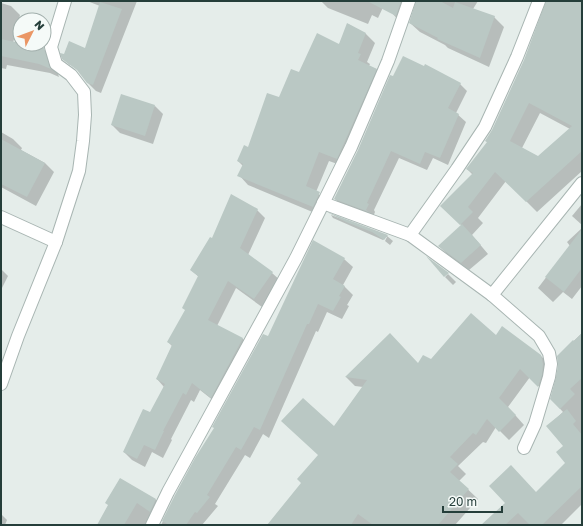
<svg xmlns="http://www.w3.org/2000/svg" width="583" height="526" font-family="'Golos Text',sans-serif">
	<style>
		.shadow { fill: #0003; fill-rule: evenodd }
		.building { fill: #bac8c4; fill-rule: evenodd }
		.lines { fill: none; stroke-linecap: round; stroke-linejoin: round }
		.minor-casing { stroke: #a8b5b2; stroke-width: 14 }
		.minor { stroke: #fff; stroke-width: 12 }
	</style>
	<rect width="100%" height="100%" fill="#e5edea"/>
	<g class="shadow">
		<polygon points="87,1 137,1 101,93 96,91 87,82 81,72 70,64 70,65 63,59 64,55 86,49 100,6"/>
		<polygon points="321,1 386,1 378,18 372,15 368,24 328,8"/>
		<polygon points="399,1 478,1 473,9 494,17 504,27 489,67 448,48 445,45 420,32 410,23 417,3 413,5 401,23 392,13"/>
		<path d="M547 1H582V171L537 212 506 181 478 218 483 223 472 235 488 254 469 270 447 254 439 246 462 226 442 206 473 175 467 169 488 143 486 141 493 131 525 60ZM540 113 570 129 538 157 522 148Z"/>
		<polygon points="1,3 11,6 20,15 13,43 43,49 53,58 59,77 50,73 7,65 6,69 1,68"/>
		<polygon points="348,24 366,34 375,43 367,62 370,64 369,66 376,69 385,79 346,167 329,161 316,192 329,203 322,216 248,185 239,175 243,166 238,161 249,148 279,99 299,73 339,45"/>
		<polygon points="460,84 467,91 456,113 466,122 448,165 433,158 427,170 399,158 374,210 375,212 373,217 342,206 335,199"/>
		<polygon points="155,106 163,114 153,144 120,133 112,125"/>
		<polygon points="1,132 13,139 22,148 21,150 45,163 54,172 36,206 1,187"/>
		<polygon points="582,204 582,225 572,216"/>
		<polygon points="257,210 265,218 248,255 272,273 281,281 262,307 236,288 217,326 243,339 251,347 219,405 200,390 194,402 191,400 171,439 172,440 163,458 152,452 145,467 132,460 124,452 151,414 164,387 157,379 172,346 168,342 186,311 199,277 191,270 212,239"/>
		<polygon points="331,215 387,236 393,241 390,245 385,241 387,237 385,237 383,240 333,218"/>
		<polygon points="582,228 582,286 572,299 563,292 553,302 538,288 570,246 567,242"/>
		<polygon points="344,259 353,267 343,285 353,295 347,305 349,306 342,319 327,312 318,332 316,331 269,438 263,434 250,458 245,455 215,504 218,506 202,525 161,525 176,496 268,337"/>
		<polygon points="1,269 8,276 1,290"/>
		<polygon points="448,274 456,282 453,285 445,277"/>
		<polygon points="582,333 582,504 561,525 483,525 536,493 567,463 564,446 548,426 563,412 551,399 559,365 558,356"/>
		<polygon points="496,336 541,356 550,365 547,395 530,377 508,407 524,425 509,440 496,427 486,443 483,442 458,466 466,474 459,481 478,499 455,525 277,525 319,456 334,428 363,387 355,386 346,377 431,361"/>
		<polygon points="120,479 156,500 164,509 156,525 98,525 109,505"/>
		<polygon points="1,514 7,520 5,525 1,525"/>
	</g>
	<g class="building">
		<polygon points="367,1 401,1 396,16"/>
		<polygon points="416,1 440,1 453,8 455,2 495,16 480,58 437,39 438,38 409,23"/>
		<path d="M546 1H582V151L526 202 495 172 468 207 473 212 460 225 440 206 473 173 466 169 487 142 485 141 492 130 524 60ZM529 103 572 126 538 156 510 141Z"/>
		<polygon points="100,2 122,9 93,85 87,83 77,70 62,59 60,53 64,54 69,41 85,48"/>
		<polygon points="347,23 366,33 358,53 361,54 358,60 377,69 337,159 319,152 306,186 320,192 313,207 237,176 243,164 237,161 244,145 248,147 267,93 279,97 291,69 299,72 317,33 339,44"/>
		<polygon points="1,39 44,48 51,69 39,64 1,56"/>
		<polygon points="403,56 424,66 425,64 461,83 448,108 459,114 440,158 425,152 420,164 391,151 367,203 369,204 366,210 369,212 334,199 358,150 390,75 393,76"/>
		<polygon points="121,94 155,105 145,136 111,125"/>
		<polygon points="1,139 45,163 27,197 1,184"/>
		<polygon points="231,194 258,209 240,248 273,272 254,299 228,281 208,320 243,338 211,398 192,383 186,395 183,393 163,431 164,431 155,450 144,445 137,459 123,452 143,409 150,412 165,384 156,379 172,345 167,342 185,310 182,308 198,276 190,270 210,237 212,238"/>
		<polygon points="327,212 388,235 384,240 372,232 346,222"/>
		<polygon points="462,224 481,245 461,263 438,246"/>
		<polygon points="582,229 582,268 564,292 545,277"/>
		<polygon points="313,240 345,258 333,279 345,286 339,296 341,297 333,311 318,304 309,324 307,324 260,430 254,427 241,450 236,447 207,495 210,497 197,513 195,512 186,525 169,525 162,521 175,495 195,458 214,428 212,427 263,334 268,336"/>
		<polygon points="426,256 449,273 444,277"/>
		<polygon points="471,313 496,335 502,326 541,355 543,364 542,375 538,387 520,369 499,398 516,415 499,432 487,419 476,435 473,433 450,457 458,464 450,472 469,489 438,525 373,525 358,514 351,525 267,525 301,483 297,479 318,455 281,421 303,398 334,426 367,380 345,377 390,333 418,363 423,355 431,359"/>
		<polygon points="582,333 582,378 570,389 575,394 560,409 550,399 556,378 558,365 557,356 573,340 574,341"/>
		<polygon points="567,409 576,421 573,424 582,435 582,486 542,525 530,525 518,513 505,525 481,525 505,503 489,486 511,465 536,492 565,463 556,452 563,446 546,426"/>
		<polygon points="120,478 156,499 150,512 137,503 124,525 97,525 108,505 105,503"/>
	</g>
	<g class="lines">
		<defs>
			<g id="minor">
				<polyline points="323,203 410,235 457,169 485,127 517,57 539,1"/>
				<polyline points="1,217 56,242"/>
				<polyline points="410,235 492,295 539,336 549,353 551,364 549,377 535,424 524,448"/>
				<polyline points="492,295 582,183"/>
				<polyline points="1,384 18,336 56,242 79,171 83,141 85,115 84,92 71,75 56,64 51,47 65,1"/>
				<polyline points="152,525 168,492 296,258 351,147 388,61 409,1"/>
			</g>
		</defs>
		<use href="#minor" class="minor-casing"/>
		<use href="#minor" class="minor"/>
	</g>
	<rect width="583" height="526" fill="none" stroke="#253e3a" stroke-width="4"/>
	<g transform="translate(32 32) rotate(48)"><circle r="19" fill="#f5faf8" stroke="#a2afac"/>
	<path d="M0-3L7 15L0 10L-7 15Z" fill="#ea9665"/>
	<text y="-6" font-size="11" font-weight="bold" text-anchor="middle" fill="#253e3a">N</text>
	</g>
	<path d="M443 506v6h59v-6" fill="none" stroke="#253e3a" stroke-width="2"/>
	<text x="449" y="506" font-size="12" fill="#253e3a" stroke="#f5faf8" stroke-width="3" paint-order="stroke">20 m</text>
</svg>
